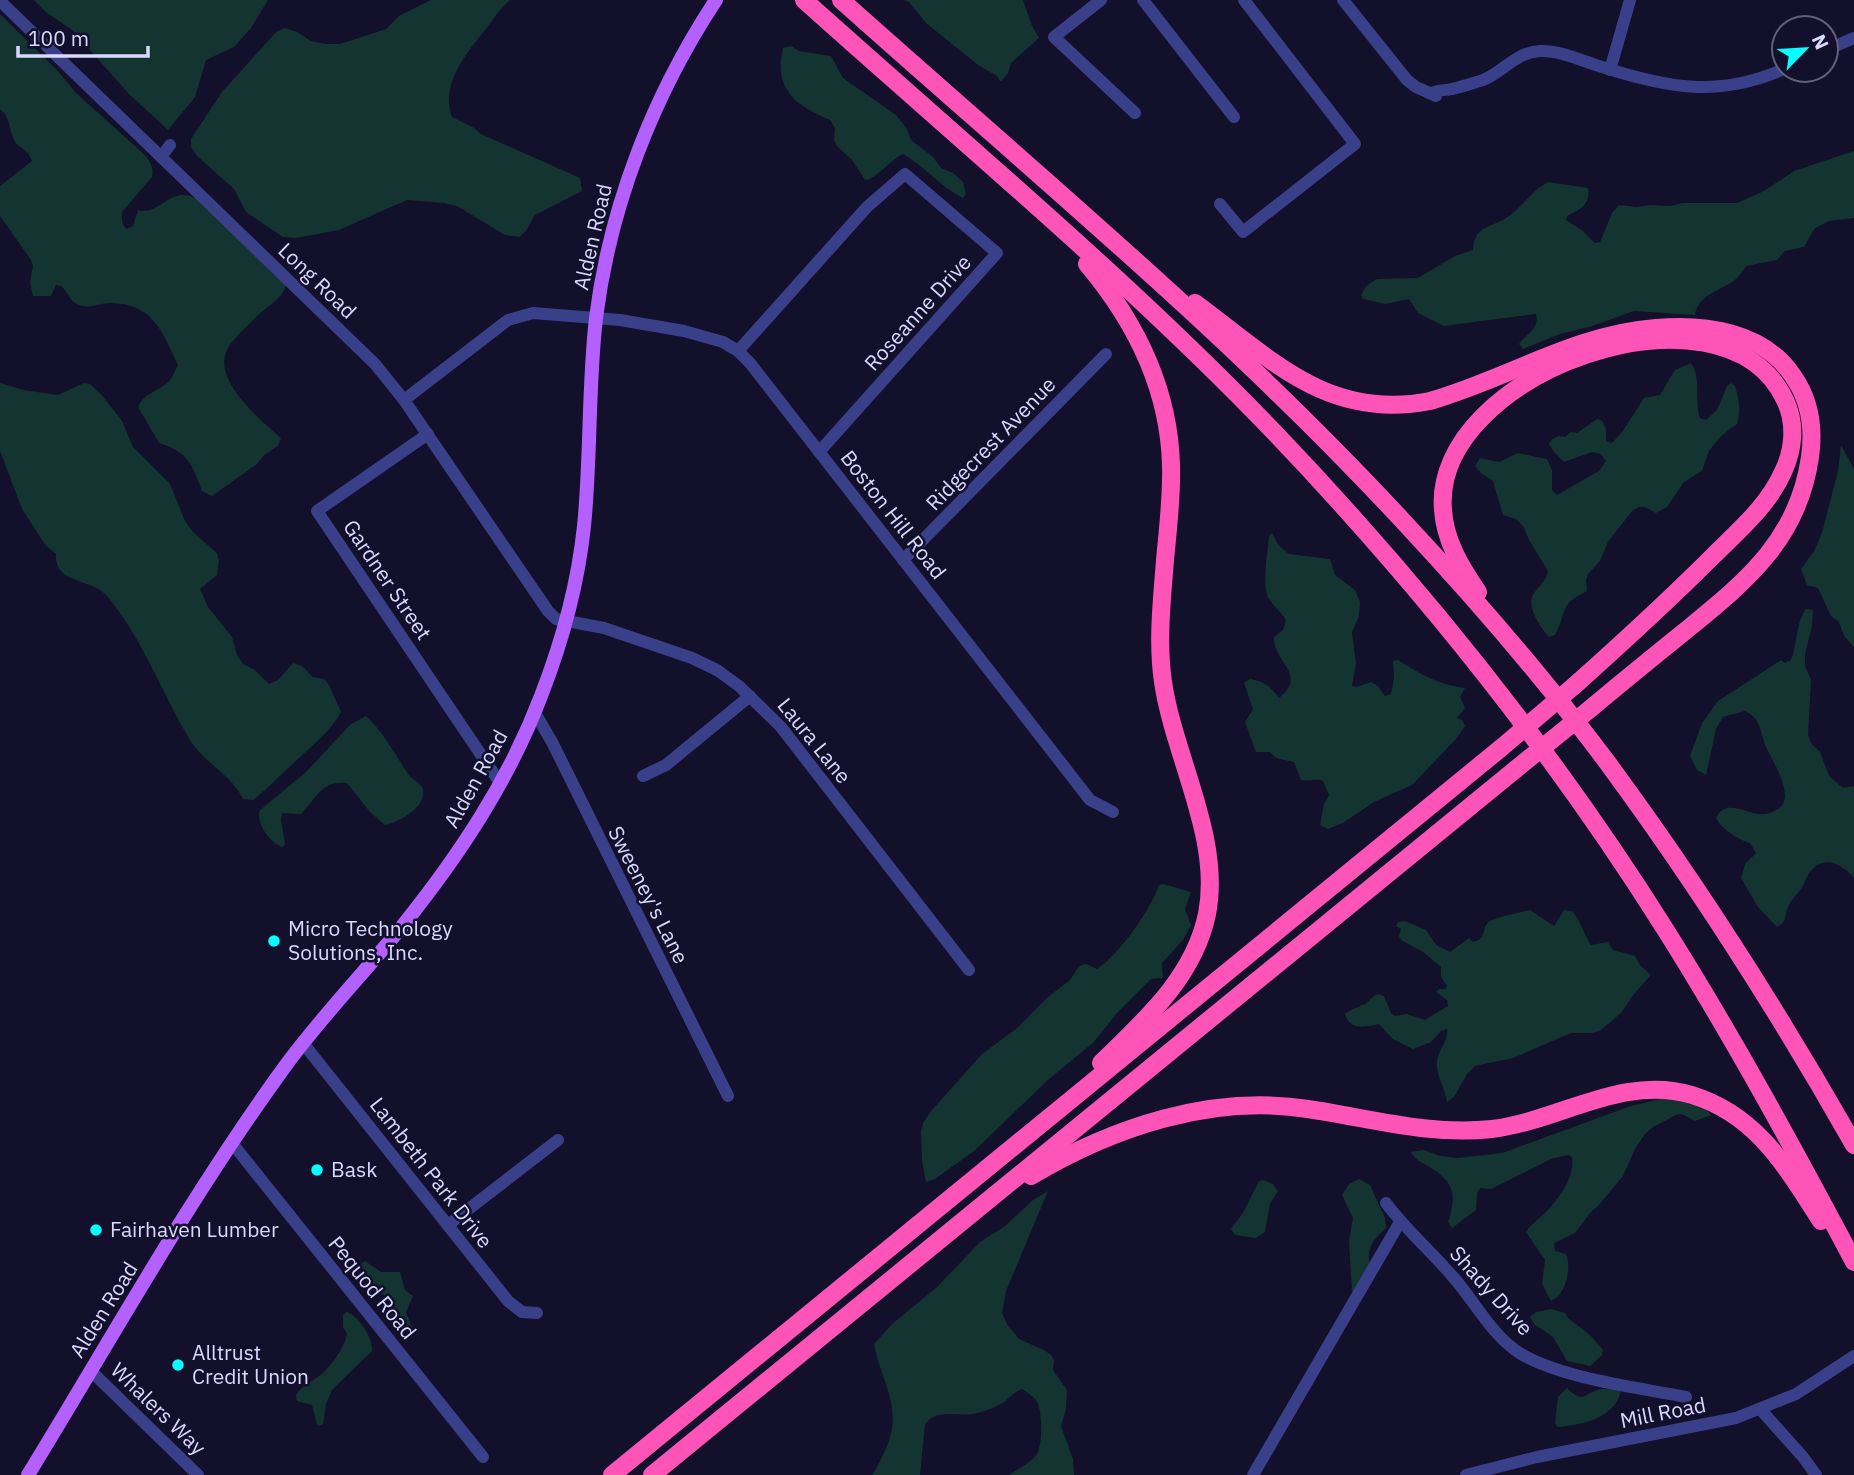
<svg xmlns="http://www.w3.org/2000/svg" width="1854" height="1475" font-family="'IBM Plex Sans',sans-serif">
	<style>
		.green { fill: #133430 }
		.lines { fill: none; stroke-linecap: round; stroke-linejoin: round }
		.minor { stroke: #3a3f8a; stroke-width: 12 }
		.major { stroke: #b460ff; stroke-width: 14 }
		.highway { stroke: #ff54b7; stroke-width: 18 }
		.highway-bridge { stroke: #ff54b7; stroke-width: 18 }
		.poi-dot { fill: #05feff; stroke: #12102a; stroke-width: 2.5 }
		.labels { text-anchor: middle; stroke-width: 5; stroke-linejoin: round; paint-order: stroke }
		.street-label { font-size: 21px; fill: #d9d9ff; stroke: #12102a }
		.poi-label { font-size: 21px; fill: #d9d9ff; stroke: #12102a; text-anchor: start }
	</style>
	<rect width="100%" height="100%" fill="#12102a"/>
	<g class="green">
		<polygon points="34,0 268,0 251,28 234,47 206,60 195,97 168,130 129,94 71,29 47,13"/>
		<path d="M431 0H510C500 8 493 20 485 30 466 54 440 84 452 117L474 128 481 134 580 178 582 191 535 215 526 231 519 237 505 235 457 206 444 203 407 200 339 230 296 238 283 237 246 212 234 189 197 156 191 147V139L222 92 276 32 285 28 297 32 311 41 326 44H340L386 29 399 16Z"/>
		<polygon points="904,0 1023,0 1032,26 1039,38 1011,63 1008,73 1001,82 997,76 978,65 926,23 909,2"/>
		<path d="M0 14 58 71 76 93 146 156C151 163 154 169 152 177L122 212C122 219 121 224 127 229L133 226 138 210C156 215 165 196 182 195 209 194 262 257 281 277L286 286C280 301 267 306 256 317 247 327 233 338 227 350 212 380 261 421 281 438L278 446 264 455 257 464 212 496 202 491C192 464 188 452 159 443L138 407C144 393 159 391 169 381 173 377 175 370 178 365 162 332 154 304 111 303 99 303 91 309 79 305 69 302 68 291 61 286L56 285 51 296H33L30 282 33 266 31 260 0 216V186L32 161C27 147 19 150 14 140 9 129 10 117 0 109Z"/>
		<path d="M791 46 799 51 831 56 843 78 896 115 907 129 911 140 933 157 941 168 953 173 963 182 966 194 963 198C940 187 925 166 903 154 889 161 876 179 865 180L852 160 837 146 834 140 835 128 830 120C796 106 773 89 783 48Z"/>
		<path d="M1854 151V218L1829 221 1815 228 1804 247 1785 251 1777 260 1746 266C1743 270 1740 276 1736 279 1721 291 1698 294 1695 315L1634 311 1592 326 1560 334 1523 349 1519 344C1526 334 1540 329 1536 314L1444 326 1418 313 1409 299 1385 304 1363 299 1361 295 1366 286 1377 279 1418 278 1455 256 1473 250C1474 246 1473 242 1475 239 1481 225 1497 225 1506 218 1522 208 1530 192 1548 182L1588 188C1591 204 1580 210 1567 216L1566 220 1583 231 1595 243 1600 242 1612 213 1619 205 1637 207 1650 205 1671 206 1682 203H1737L1764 191 1794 171Z"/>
		<path d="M1691 363C1702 377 1694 402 1700 418L1706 420 1717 410 1727 386 1731 383 1735 386C1739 399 1741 410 1737 424L1721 436 1709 451 1702 471 1684 482 1667 507 1656 513 1645 507H1639L1632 511 1608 542 1600 561 1588 574 1586 580 1587 591C1557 606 1569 609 1555 635L1549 637C1541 628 1526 607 1533 595 1538 586 1546 582 1548 571L1529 540 1523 526 1516 519 1503 515 1493 481 1481 473 1475 466 1480 458 1499 462 1518 453 1547 459 1552 470V490L1557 495 1599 471 1606 461 1601 454 1592 452 1564 462 1555 453 1549 444 1552 439 1559 436 1565 437 1571 432 1577 433 1597 419 1602 421 1606 429V441L1612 443 1622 432 1644 398 1660 395 1675 370Z"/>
		<path d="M0 383 23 390 58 395 84 383 90 384 101 394 122 421 133 447 170 484 185 521 194 533 217 553 219 562 217 575 200 589 208 607 232 637 237 655 243 664 255 670 269 684 278 680 293 663 302 666 313 677 324 679 329 685 341 712C331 731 315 743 299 758 283 772 270 787 253 800L243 799C231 774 204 763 190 740 162 693 143 640 108 597 91 577 54 585 56 554L46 546 22 509 0 451Z"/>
		<polygon points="1841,445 1854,469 1854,647 1844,636 1839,622 1831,616 1818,588 1807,585 1801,569 1814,551 1822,533 1838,471"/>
		<path d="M1272 533 1279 546 1289 554 1330 559 1335 575 1355 590 1360 602 1359 616 1352 632 1356 664 1352 686 1357 687 1371 682 1378 686 1385 696 1391 694 1394 678 1393 661 1398 660C1420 674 1439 685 1465 688L1460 697 1465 708 1457 718 1462 720 1465 726 1457 738 1412 785 1374 802 1343 823 1328 829 1320 825 1324 804 1329 795 1323 781C1316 778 1309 782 1301 780L1294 762 1276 758 1270 752H1256L1245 722 1253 709 1244 683 1250 679C1265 681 1270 687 1279 698 1309 674 1272 661 1274 637L1283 630 1286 621C1282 612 1274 607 1269 599 1261 586 1268 551 1269 536Z"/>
		<path d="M1806 609 1813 610 1812 626 1805 654V666L1811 680 1808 735 1811 743 1820 752 1829 776 1843 788 1854 786V878C1840 862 1821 854 1808 875 1805 880 1804 886 1800 890 1796 896 1790 901 1787 909 1785 917 1786 923 1777 927L1758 907 1741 878 1745 864 1756 853 1750 843C1739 840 1721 829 1716 818 1726 796 1750 817 1766 814 1768 814 1775 811 1776 810 1798 800 1773 762 1766 747 1760 732 1761 718 1745 711L1723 717 1716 729 1706 775 1697 770 1690 756 1702 723 1718 701 1781 660 1785 663 1791 660C1798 643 1795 625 1806 609Z"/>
		<path d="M366 716C384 733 395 754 408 774 412 780 421 782 423 790 426 808 399 822 385 825L370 812 347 783C322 780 316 798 301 814L282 813 281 820 285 844 283 847C270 844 257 824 259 811L305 773 351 724Z"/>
		<path d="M1163 884 1191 892 1185 909 1191 925 1183 940 1162 963 1163 978 1151 979 1117 1013 1094 1042 1049 1079 974 1151 935 1179 926 1182 922 1161 921 1132 923 1123 932 1110 982 1054 1016 1029 1048 997 1070 980 1079 966 1086 964 1097 969C1119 955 1151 909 1159 885Z"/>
		<path d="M1530 910 1554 926 1564 910 1572 911C1581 921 1583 933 1591 945L1608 942 1613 950 1635 956 1640 965 1651 975 1633 995 1621 1013 1601 1030 1592 1033H1571L1513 1058 1475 1066 1467 1074 1454 1097 1447 1102C1445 1089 1438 1078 1437 1067 1435 1052 1449 1043 1447 1029L1441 1031 1431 1042 1413 1049 1393 1039 1379 1024C1365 1027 1350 1031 1345 1014 1352 1009 1357 1007 1365 1004 1370 1001 1372 996 1378 994L1384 996 1391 1013 1395 1016 1407 1014 1425 1020 1448 1006 1447 1000 1436 992 1439 989H1446L1447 986 1441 977V967L1423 952 1401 940 1399 936 1401 929 1396 926 1398 922 1405 921 1426 930 1436 945 1450 952 1469 938 1473 942C1488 939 1480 928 1490 921 1496 917 1522 912 1530 910Z"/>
		<path d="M1668 1097 1700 1100 1711 1115 1695 1121 1682 1114H1678L1653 1127 1645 1134 1635 1149 1623 1176 1599 1205 1590 1213 1575 1233 1554 1243 1555 1251 1566 1254C1572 1268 1566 1295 1551 1301L1542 1284 1545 1260 1526 1232C1531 1224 1540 1218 1546 1212 1560 1197 1575 1177 1572 1157L1568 1155 1551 1159 1491 1189 1480 1188 1477 1193 1476 1210 1452 1228 1448 1222C1457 1193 1455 1183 1428 1166 1421 1162 1414 1159 1411 1152L1424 1150 1440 1156 1458 1158 1502 1153 1628 1107Z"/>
		<path d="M1359 1179 1370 1185 1385 1218 1386 1228C1372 1241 1364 1250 1372 1270L1356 1294 1352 1291 1349 1241 1353 1218 1342 1195 1349 1184Z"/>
		<polygon points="1263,1180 1273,1184 1278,1191 1270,1204 1265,1232 1256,1238 1235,1235 1231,1229 1244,1211 1259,1181"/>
		<path d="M1048 1191 1006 1291 1002 1313 1007 1324 1019 1339 1044 1350 1051 1355 1054 1360 1053 1370 1067 1390 1066 1409 1061 1426 1073 1459 1074 1475H1009C1017 1469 1031 1463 1036 1455 1043 1446 1042 1414 1038 1404 1035 1397 1028 1393 1022 1389 1013 1393 1011 1397 1004 1402 997 1407 985 1411 977 1413 960 1418 938 1407 925 1424L920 1475H872C879 1465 882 1457 887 1446 903 1406 881 1382 874 1344L892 1324 937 1287 980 1242 1004 1227 1033 1200Z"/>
		<path d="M365 1261 381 1272H400L405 1290 413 1296 406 1312 414 1332C389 1322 389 1320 384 1295L370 1290 359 1265Z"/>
		<polygon points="1551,1309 1565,1313 1568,1318 1590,1335 1603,1350 1602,1355 1590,1366 1567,1361 1553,1337 1534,1324 1530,1317 1536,1312"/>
		<path d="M347 1312C359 1317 373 1337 372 1351L332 1390 326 1404 323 1424 319 1426 317 1425 312 1405 297 1401 296 1395C302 1385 314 1381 323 1373 333 1363 344 1348 347 1334L343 1327V1315Z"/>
		<path d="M1567 1388C1583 1403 1581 1396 1597 1390 1604 1388 1614 1390 1621 1390 1616 1418 1582 1425 1558 1427L1555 1423 1558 1397Z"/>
	</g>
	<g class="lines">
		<g class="minor">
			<polyline points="1101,0 1054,37 1135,113"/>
			<polyline points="1143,0 1234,117"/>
			<polyline points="1343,0 1407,80 1416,87 1436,96"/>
			<polyline points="0,1 375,364 404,400 548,611 556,619 604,628 692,658 717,670 739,686 781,727 969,970"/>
			<polyline points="1826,50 1854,38"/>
			<polyline points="1610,70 1630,0"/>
			<path d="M1432 93C1439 89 1445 91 1452 89 1462 87 1473 83 1483 80 1503 72 1516 52 1540 51 1560 50 1582 61 1602 67 1668 88 1718 98 1784 69"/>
			<polyline points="161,157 170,145"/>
			<polyline points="1220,204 1243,232 1355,144 1244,0"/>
			<polyline points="738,351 867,207 905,174 997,253 819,452"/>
			<polyline points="404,400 508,320 533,313 620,320 684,331 723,342 738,351 750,363 1090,800 1113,812"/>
			<polyline points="428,434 317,511 500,783"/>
			<polyline points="903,560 1106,354"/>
			<polyline points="534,711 552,742 728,1096"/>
			<polyline points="643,776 666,765 750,696"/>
			<polyline points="303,1043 508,1301 522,1312 537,1313"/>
			<polyline points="232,1143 483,1457"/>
			<path d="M1386 1203C1406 1230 1432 1252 1454 1278 1475 1302 1493 1337 1521 1354 1564 1379 1636 1387 1686 1397"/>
			<polyline points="448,1225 558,1140"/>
			<polyline points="91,1371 198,1475"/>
			<polyline points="1761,1410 1803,1457 1816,1475"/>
			<polyline points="1253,1475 1400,1222"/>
			<polyline points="1466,1475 1537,1457 1736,1418 1796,1394 1854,1356"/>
		</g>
		<path class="major" d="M28 1475C112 1338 191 1195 286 1065 322 1016 365 972 404 924 460 854 509 780 541 696 562 642 578 584 584 526 591 457 588 387 596 318 610 205 654 94 716 0"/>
		<g class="highway">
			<path d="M804 0C962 142 1127 279 1275 433 1420 585 1553 751 1665 929 1733 1037 1794 1149 1854 1262"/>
			<path d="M841 0C1031 170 1229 333 1402 520 1474 597 1544 678 1607 762 1697 884 1779 1013 1854 1145"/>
			<path d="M1087 264C1135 321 1169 389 1171 465 1172 496 1168 528 1165 560 1162 600 1157 641 1163 682 1174 757 1222 838 1207 914 1194 977 1145 1020 1101 1063"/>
			<path d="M1195 303C1271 359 1328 421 1430 401 1507 379 1575 334 1656 328 1705 324 1763 331 1793 376 1810 400 1814 429 1810 457 1798 541 1745 582 1684 632 1653 657 1621 683 1590 709"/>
			<path d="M1478 592C1461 567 1445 541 1443 510 1431 373 1724 269 1785 400 1796 423 1794 449 1783 472 1768 506 1739 530 1713 556 1668 601 1621 644 1574 686"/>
			<path d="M1031 1176C1113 1127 1212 1094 1308 1109 1369 1118 1429 1136 1492 1129 1559 1121 1623 1074 1692 1095 1757 1115 1786 1167 1821 1221"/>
			<polyline points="612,1475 1501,748"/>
			<polyline points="652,1475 1516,769"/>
		</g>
		<g class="highway-bridge">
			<polyline points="1501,748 1574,686"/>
			<polyline points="1516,769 1590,709"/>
		</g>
	</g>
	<g class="poi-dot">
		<circle cx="274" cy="941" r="7"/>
		<circle cx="317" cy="1170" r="7"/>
		<circle cx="96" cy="1230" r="7"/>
		<circle cx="178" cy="1365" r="7"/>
	</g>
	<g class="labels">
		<g class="street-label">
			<text transform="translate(593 237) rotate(-77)" y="7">Alden Road</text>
			<text transform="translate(317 281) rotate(44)" y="7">Long Road</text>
			<text transform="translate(918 313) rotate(-48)" y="7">Roseanne Drive</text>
			<text transform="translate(991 444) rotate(-46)" y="7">Ridgecrest Avenue</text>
			<text transform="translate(893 515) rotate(52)" y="7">Boston Hill Road</text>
			<text transform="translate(387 580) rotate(56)" y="7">Gardner Street</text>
			<text transform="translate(814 741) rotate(51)" y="7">Laura Lane</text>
			<text transform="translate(476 779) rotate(-61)" y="7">Alden Road</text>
			<text transform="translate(648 895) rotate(63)" y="7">Sweeney's Lane</text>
			<text transform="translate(431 1173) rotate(52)" y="7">Lambeth Park Drive</text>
			<text transform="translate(372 1288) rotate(51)" y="7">Pequod Road</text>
			<text transform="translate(1491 1291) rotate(48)" y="7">Shady Drive</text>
			<text transform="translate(104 1310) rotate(-58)" y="7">Alden Road</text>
			<text transform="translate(158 1409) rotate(44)" y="7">Whalers Way</text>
			<text transform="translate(1663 1413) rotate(-11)" y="7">Mill Road</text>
		</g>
		<g class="poi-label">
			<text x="288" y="936">Micro Technology<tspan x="288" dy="24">Solutions, Inc.</tspan></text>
			<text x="331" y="1177">Bask</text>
			<text x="110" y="1237">Fairhaven Lumber</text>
			<text x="192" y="1360">Alltrust<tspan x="192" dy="24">Credit Union</tspan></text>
		</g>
	</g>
	<g transform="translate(1805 49) rotate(65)"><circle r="33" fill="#12102a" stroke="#62607f" stroke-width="2"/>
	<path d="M0-5L12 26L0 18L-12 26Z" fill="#05feff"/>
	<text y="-10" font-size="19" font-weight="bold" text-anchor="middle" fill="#d9d9ff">N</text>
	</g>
	<path d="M18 46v10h130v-10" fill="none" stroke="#d9d9ff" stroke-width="3.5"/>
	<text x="28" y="46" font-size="21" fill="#d9d9ff" stroke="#12102a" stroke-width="5" paint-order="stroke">100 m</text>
</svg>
